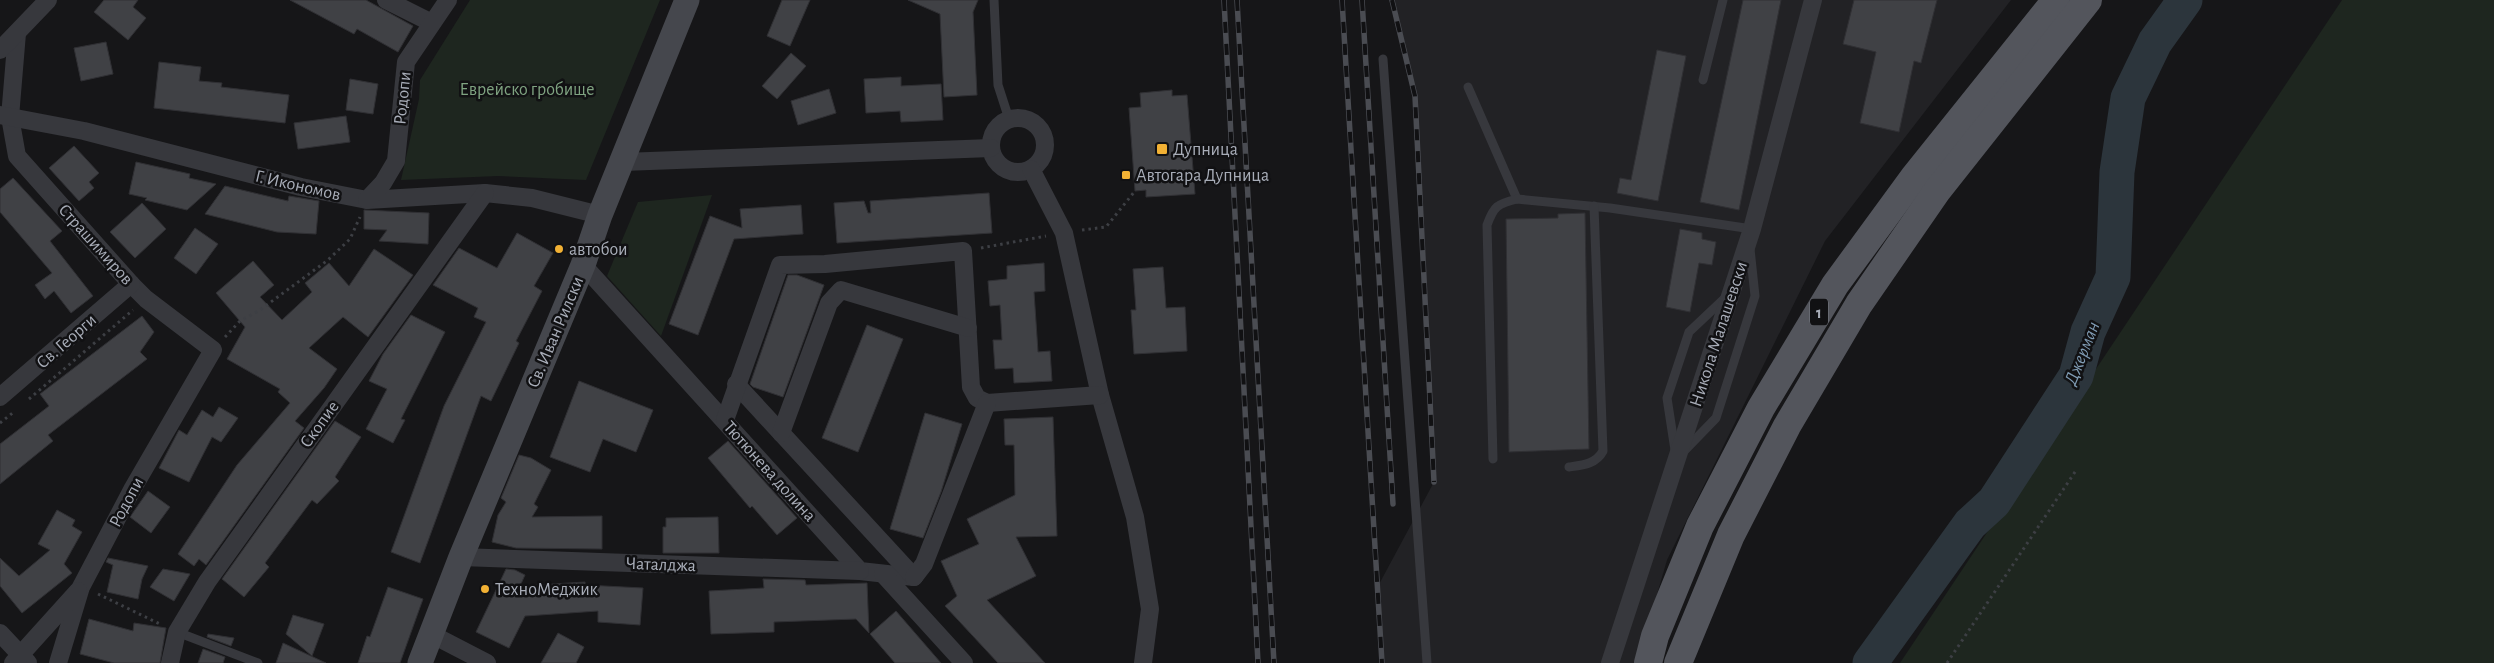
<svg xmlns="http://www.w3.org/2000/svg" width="2494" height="663" font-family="'Alegreya Sans',sans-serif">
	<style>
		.built { fill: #222225 }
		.green { fill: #1e261f }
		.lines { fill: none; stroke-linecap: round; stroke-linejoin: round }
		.river { stroke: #2c353c; stroke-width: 35 }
		.building { fill: #404145; stroke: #303034 }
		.path { stroke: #3d3f44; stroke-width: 3; stroke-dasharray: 2.5 4; stroke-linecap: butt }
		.lane { stroke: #37383d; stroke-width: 9 }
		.street { stroke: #37383d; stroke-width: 18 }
		.secondary { stroke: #45474d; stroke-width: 25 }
		.primary { stroke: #53555c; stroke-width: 28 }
		.rail-casing { stroke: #4a4c52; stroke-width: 5.5 }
		.rail { stroke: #111113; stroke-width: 4; stroke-dasharray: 11; stroke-linecap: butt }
		.poi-dot { fill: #f2b134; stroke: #111113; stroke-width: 2 }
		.labels { text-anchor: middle; stroke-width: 5; stroke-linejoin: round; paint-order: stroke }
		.shield { fill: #111113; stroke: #7b7e86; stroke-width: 1 }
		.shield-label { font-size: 16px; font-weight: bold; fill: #a8adb8 }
		.park-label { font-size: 18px; fill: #7fa381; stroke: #111113 }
		.street-label { font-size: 18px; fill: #a8adb8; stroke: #111113 }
		.poi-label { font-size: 18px; fill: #a8adb8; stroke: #111113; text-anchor: start }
		.water-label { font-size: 19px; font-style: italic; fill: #7f9bb3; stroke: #111113 }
	</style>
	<rect width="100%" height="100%" fill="#161618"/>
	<polygon class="built" points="1395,0 2011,0 1825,241 1667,560 1637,663 1382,663 1377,588 1434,482 1415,96"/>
	<g class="green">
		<polygon points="470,0 660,0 586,180 498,176 401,180 419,99 420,80"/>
		<polygon points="2342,0 2494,0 2494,663 1900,663"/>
		<polygon points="712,195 661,336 607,276 638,202"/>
	</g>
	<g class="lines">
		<polyline class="river" points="1870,663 1970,524 1994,502 2076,376 2088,332 2113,277 2117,172 2128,98 2155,42 2185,0"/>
	</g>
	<g class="building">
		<polygon points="104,0 138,0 133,7 146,18 128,40 94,12"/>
		<polygon points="290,0 366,0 413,26 398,52 357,29 354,34"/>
		<polygon points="782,0 810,0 790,46 767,36"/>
		<polygon points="908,0 978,0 973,12 977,95 944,97 940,14"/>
		<polygon points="1743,0 1781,0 1739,210 1700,202"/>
		<polygon points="1854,0 1937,0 1921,63 1914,61 1899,132 1860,123 1876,52 1843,44"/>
		<polygon points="106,42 113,74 81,81 74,48"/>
		<polygon points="1657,50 1686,56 1658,201 1617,193 1620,178 1631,180"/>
		<polygon points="791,53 806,66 777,99 762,86"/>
		<polygon points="159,62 201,67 199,81 222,83 221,87 289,95 285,123 154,108"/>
		<polygon points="901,77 901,86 941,84 943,120 901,122 900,111 866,113 864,79"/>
		<polygon points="350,79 378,84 373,114 346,110"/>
		<polygon points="829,89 836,113 798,125 791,101"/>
		<polygon points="1172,90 1172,96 1187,95 1195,194 1146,197 1146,190 1135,191 1129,108 1141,107 1140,93"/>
		<polygon points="346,116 350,142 298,149 294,123"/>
		<polygon points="74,146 99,173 89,182 94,188 79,201 49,168"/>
		<polygon points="136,162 190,174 189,178 216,184 187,210 145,200 147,198 129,194"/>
		<polygon points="13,178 62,231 50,241 93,296 71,313 54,291 45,299 35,285 52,273 0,212 0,189"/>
		<polygon points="225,186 288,201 289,196 319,201 316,234 277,232 205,214"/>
		<polygon points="989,193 992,233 837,243 834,203 864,201 868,213 871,213 870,201"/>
		<polygon points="142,203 166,229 135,258 110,232"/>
		<polygon points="801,205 803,234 734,239 698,335 669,324 710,216 742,228 740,209"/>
		<polygon points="364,210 429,213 428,244 379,241 387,230 364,229"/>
		<polygon points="1585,213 1589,449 1509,452 1506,219 1558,218 1558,214"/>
		<polygon points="195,228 218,244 196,274 174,258"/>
		<polygon points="1680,229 1702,233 1702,239 1716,242 1712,265 1699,263 1690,312 1666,307"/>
		<polygon points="517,233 553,253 534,286 542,291 516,341 519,343 491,401 481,396 420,563 391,552 444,406 486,322 474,317 478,308 433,285 459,248 497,268"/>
		<polygon points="374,249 413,275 368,337 343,317 309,348 337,369 324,388 295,421 304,428 206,565 199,559 194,566 178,554 237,465 290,403 278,392 280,389 227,359 245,327 216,293 253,261 274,285 260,297 282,320 312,292 305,283 329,263 349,286"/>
		<polygon points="1044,263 1045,291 1034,292 1038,352 1050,351 1052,381 1014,383 1013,368 995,369 993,340 1002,340 1000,305 990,306 988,281 1007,279 1007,266"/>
		<polygon points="1163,267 1166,308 1185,307 1187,351 1134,354 1131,310 1136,310 1133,269"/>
		<polygon points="788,275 797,275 824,285 783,397 753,387 750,384"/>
		<polygon points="411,315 445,332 401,419 405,420 393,443 366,429 387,389 369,381 383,354"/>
		<polygon points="142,316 154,332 140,352 147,359 48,435 53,441 0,484 0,444 49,406 40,394"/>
		<polygon points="867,325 903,339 858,452 822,438"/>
		<polygon points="579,381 653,410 636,452 603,439 590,472 550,457"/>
		<polygon points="219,407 238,418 221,442 212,437 189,482 159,468 179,430 187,435 202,410 213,417"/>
		<polygon points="925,413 962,424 941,492 923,538 890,529"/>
		<polygon points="1053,417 1057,536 1016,537 1036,576 987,600 1045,663 998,663 945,606 957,596 941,561 979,544 967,519 1015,495 1014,445 1005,445 1004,419"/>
		<polygon points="335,421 361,437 335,477 339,481 317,504 312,500 265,563 269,567 244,597 222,579"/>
		<polygon points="728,441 797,518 777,535 752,506 750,508 708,458"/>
		<polygon points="519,455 531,458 551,470 534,504 538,507 532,517 602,516 602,549 516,548 492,542 498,515 506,502 501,498"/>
		<polygon points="148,491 170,507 151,533 130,517"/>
		<polygon points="57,510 75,520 72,526 82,532 64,564 72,573 22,613 0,586 0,558 19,576 50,550 38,544"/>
		<polygon points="718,517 719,553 663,553 663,527 666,527 666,518"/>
		<polygon points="108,558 148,566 142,579 138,599 107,592 113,565 106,562"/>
		<polygon points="163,569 190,574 174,601 150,587"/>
		<polygon points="506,569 515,570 525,575 520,586 585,582 585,585 643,588 640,625 598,622 598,611 525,616 509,648 476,632"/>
		<polygon points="763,579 805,580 806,585 867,583 869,633 856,619 774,622 774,632 711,634 709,591 764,588"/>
		<polygon points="388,587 423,599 400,663 358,663 367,636 370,637"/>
		<polygon points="896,611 941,663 895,663 870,634"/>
		<polygon points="293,615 324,624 312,656 286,634"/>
		<polygon points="89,619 133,631 134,623 166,628 160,663 114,663 80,654"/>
		<polygon points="558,633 584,647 576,663 541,663"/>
		<polygon points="208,634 234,638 231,646 207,637"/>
		<polygon points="283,643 326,663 276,663"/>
		<polygon points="203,649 225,657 223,663 198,663"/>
	</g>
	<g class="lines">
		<g class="path">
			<polyline points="1082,230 1106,227 1135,191"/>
			<polyline points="981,248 1046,236"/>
			<polyline points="225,337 240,321 260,310 328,260 350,239 360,217"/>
			<polyline points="29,399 133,310"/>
			<polyline points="0,423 15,411"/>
			<polyline points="98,594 162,625"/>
			<polyline points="1947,663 2077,469"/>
		</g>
		<g class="lane">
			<polyline points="994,0 998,85 1009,119"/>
			<polyline points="1383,59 1427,663"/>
			<polyline points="1703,80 1723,0"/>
			<polyline points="1468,87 1517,199"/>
			<polyline points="1675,450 1667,398 1689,332 1725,298"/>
			<polyline points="1684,451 1716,418 1755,296 1750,249"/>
			<path d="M1493 459 1487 225C1494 206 1497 204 1517 199L1610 208 1752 229"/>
			<path d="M1569 467C1583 465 1596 464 1603 451L1594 206"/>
			<polyline points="177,632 258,663"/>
		</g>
		<g class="street">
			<polyline points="386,0 432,23"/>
			<polyline points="17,33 10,117 17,156 131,284 146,299 213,350 133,488 81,587 58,663"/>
			<polyline points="0,50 48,0"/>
			<polyline points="0,115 84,131 301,187 367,200 485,193 532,198 600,215"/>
			<circle cx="1018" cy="145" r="27"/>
			<polyline points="623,162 991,148"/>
			<polyline points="1031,169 1064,233 1100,395 1135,517 1150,609 1143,663"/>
			<polyline points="367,200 383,183 396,161 406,62 448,0"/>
			<polyline points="583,265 860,571 914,577"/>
			<polyline points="736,384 914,577"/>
			<polyline points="0,397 131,284"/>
			<polyline points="725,420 780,265 825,264 963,251 971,387 977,398 987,403 1100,395"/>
			<polyline points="781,433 829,303 841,290 968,328"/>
			<polyline points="461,557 860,571"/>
			<polyline points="883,574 964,663"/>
			<polyline points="914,577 924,564 987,403"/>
			<polyline points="0,633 28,663"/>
			<polyline points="431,634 487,663"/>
			<polyline points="13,663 78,591"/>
			<polyline points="170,663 177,632 207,582 485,193"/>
			<polyline points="1610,663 1752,229 1813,0"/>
		</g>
		<polyline class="secondary" points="420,663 461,557 583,265 600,215 687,0"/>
		<g class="primary">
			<polyline points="1648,663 1655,636 1700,526 1761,408 1835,285 1914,177 2056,0"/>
			<polyline points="1678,663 1731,535 1787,426 1859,304 1937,191 2088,0"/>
		</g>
		<defs>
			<g id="rail">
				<polyline points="1224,0 1258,663"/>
				<polyline points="1237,0 1274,663"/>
				<polyline points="1342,0 1382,663"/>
				<polyline points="1362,0 1393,504"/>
				<polyline points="1392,0 1415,96 1434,482"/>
			</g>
		</defs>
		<use href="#rail" class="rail-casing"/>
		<use href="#rail" class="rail"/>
	</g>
	<g class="poi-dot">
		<rect x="1156" y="143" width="12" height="12" rx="2.5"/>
		<rect x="1121" y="170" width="10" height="10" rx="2.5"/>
		<circle cx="559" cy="249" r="5"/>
		<circle cx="485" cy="589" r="5"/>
	</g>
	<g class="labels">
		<rect class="shield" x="1810" y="298.5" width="18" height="27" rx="4"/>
		<g class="shield-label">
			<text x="1819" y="318">1</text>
		</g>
		<g class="park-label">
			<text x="527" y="95">Еврейско гробище</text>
		</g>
		<g class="street-label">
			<text transform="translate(402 98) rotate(-84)" y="6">Родопи</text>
			<text transform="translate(298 185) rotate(13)" y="6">Г. Икономов</text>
			<text transform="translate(96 244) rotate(48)" y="6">Страшимиров</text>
			<text transform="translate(555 332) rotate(-67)" y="6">Св. Иван Рилски</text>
			<text transform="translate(1718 334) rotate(-72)" y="6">Никола Малашевски</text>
			<text transform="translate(66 341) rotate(-41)" y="6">Св. Георги</text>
			<text transform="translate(319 424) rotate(-54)" y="6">Скопие</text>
			<text transform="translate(770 471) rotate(48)" y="6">Тютюнева долина</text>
			<text transform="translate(126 502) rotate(-62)" y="6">Родопи</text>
			<text transform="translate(661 564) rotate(2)" y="6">Чаталджа</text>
		</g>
		<g class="poi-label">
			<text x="1173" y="155">Дупница</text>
			<text x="1136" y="181">Автогара Дупница</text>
			<text x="569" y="255">автобои</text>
			<text x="495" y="595">ТехноМеджик</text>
		</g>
		<g class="water-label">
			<text transform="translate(2081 353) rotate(-68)" y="7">Джерман</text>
		</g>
	</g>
</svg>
